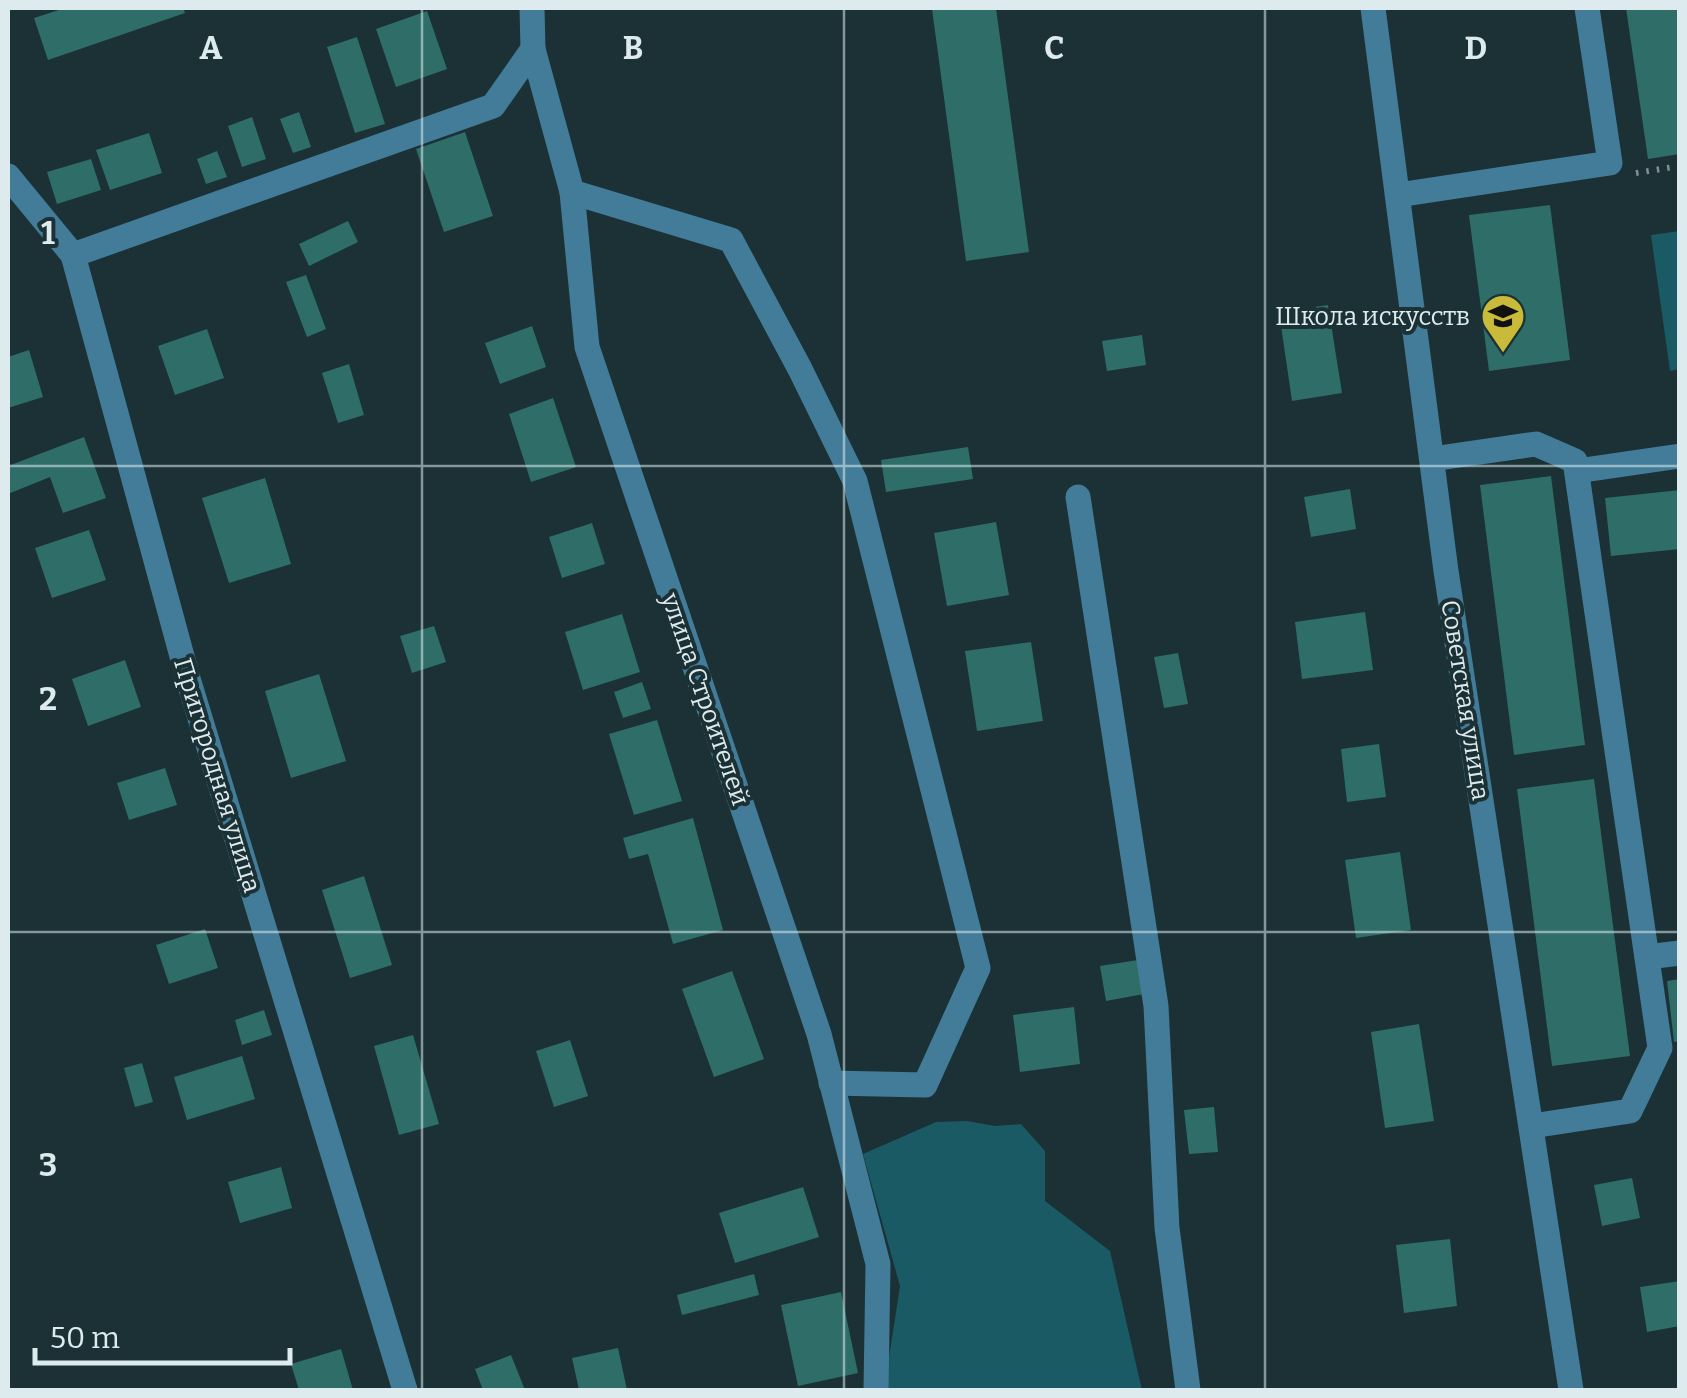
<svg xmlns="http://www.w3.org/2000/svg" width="1687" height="1398" font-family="Bitter,serif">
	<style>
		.green { fill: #195a64 }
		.building { fill: #2e6d68 }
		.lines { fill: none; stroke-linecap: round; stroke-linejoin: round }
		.path { stroke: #7e9093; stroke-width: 6; stroke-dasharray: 2.5 8; stroke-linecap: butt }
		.minor { stroke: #427c99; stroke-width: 25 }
		.grid { fill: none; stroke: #deebee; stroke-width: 2.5; stroke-opacity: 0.55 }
		.labels { text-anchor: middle; stroke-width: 8; stroke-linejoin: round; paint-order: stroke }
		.poi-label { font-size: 25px; fill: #deebee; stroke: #1b3135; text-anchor: end }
		.street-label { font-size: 25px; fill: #deebee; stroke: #1b3135 }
		.grid-label { font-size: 32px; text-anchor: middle; font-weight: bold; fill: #deebee; stroke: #1b3135; stroke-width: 8; stroke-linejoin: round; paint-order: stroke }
	</style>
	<rect width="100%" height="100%" fill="#1b3135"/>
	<g class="green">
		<polygon points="1679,231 1679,369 1670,371 1651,235"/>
		<polygon points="967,1121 995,1126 1021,1124 1045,1151 1045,1201 1110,1251 1142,1390 884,1390 900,1286 863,1154 936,1122"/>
	</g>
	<g class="building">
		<polygon points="65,8 183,8 185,13 48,60 34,18"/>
		<polygon points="996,8 1029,252 966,261 932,9"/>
		<polygon points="1626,8 1680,8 1680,154 1648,159"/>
		<polygon points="427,11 447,69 396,87 376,29"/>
		<polygon points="357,37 385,124 355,133 327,47"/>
		<polygon points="299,112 311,147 293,153 280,119"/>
		<polygon points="252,117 266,159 242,167 228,126"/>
		<polygon points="465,132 493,216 444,232 416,149"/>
		<polygon points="149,133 162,173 110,190 96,150"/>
		<polygon points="217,151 227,177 206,184 197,159"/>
		<polygon points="91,159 101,190 57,204 47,172"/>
		<polygon points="1550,205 1570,360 1489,371 1469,215"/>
		<polygon points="348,221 358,242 309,266 299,244"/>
		<polygon points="306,275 326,329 307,337 286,282"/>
		<polygon points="1328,305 1342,393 1292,401 1279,312"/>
		<polygon points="532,326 546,367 500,384 485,343"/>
		<polygon points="207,329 224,378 175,395 158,346"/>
		<polygon points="1142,335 1146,365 1107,371 1102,341"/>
		<polygon points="29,350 43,397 8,408 8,357"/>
		<polygon points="349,364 364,415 338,423 322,373"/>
		<polygon points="553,398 576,467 531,482 509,414"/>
		<polygon points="84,437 106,498 63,513 50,477 8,494 8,466"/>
		<polygon points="968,447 973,479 886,492 881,460"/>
		<polygon points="1551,476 1585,745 1514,755 1480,485"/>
		<polygon points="265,478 291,564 229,583 202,498"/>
		<polygon points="1350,489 1356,529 1311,537 1304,497"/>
		<polygon points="1680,490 1680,549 1611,556 1605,498"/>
		<polygon points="996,522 1009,595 947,606 934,533"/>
		<polygon points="592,523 605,564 562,578 549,537"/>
		<polygon points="89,530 106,580 52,598 35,548"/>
		<polygon points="1365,612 1373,670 1302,679 1295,622"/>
		<polygon points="622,614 640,672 583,690 565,632"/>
		<polygon points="434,626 446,662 412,673 400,636"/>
		<polygon points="1031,642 1043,721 977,731 965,651"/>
		<polygon points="1178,653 1188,704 1164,708 1154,657"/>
		<polygon points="125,660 141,707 88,726 72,679"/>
		<polygon points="319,674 346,761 291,778 265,691"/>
		<polygon points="642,682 651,709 623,718 614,692"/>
		<polygon points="657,720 682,801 634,815 609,734"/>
		<polygon points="1379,744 1386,797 1347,802 1341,749"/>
		<polygon points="165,768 177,805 129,820 117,783"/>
		<polygon points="1594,779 1630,1056 1552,1066 1517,789"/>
		<polygon points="693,818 723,930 673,944 648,854 629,859 623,838"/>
		<polygon points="1400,852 1411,930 1356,938 1345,860"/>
		<polygon points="364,876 392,965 350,978 322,890"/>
		<polygon points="205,929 218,968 169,984 156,945"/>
		<polygon points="1138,960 1144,994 1106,1001 1100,966"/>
		<polygon points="732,971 764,1059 714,1077 682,989"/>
		<polygon points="1680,979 1680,1041 1674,1042 1667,981"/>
		<polygon points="1074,1007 1080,1064 1020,1072 1013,1015"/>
		<polygon points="264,1010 272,1035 242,1045 235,1020"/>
		<polygon points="1419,1024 1434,1121 1385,1128 1371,1032"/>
		<polygon points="413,1035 439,1124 399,1135 374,1046"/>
		<polygon points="570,1040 588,1096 554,1107 536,1051"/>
		<polygon points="242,1056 255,1099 187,1120 174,1077"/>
		<polygon points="142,1063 153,1102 135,1107 124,1068"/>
		<polygon points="1214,1107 1218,1152 1189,1154 1184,1110"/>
		<polygon points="281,1167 292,1208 240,1223 228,1182"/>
		<polygon points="1632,1178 1640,1218 1602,1226 1594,1185"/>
		<polygon points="803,1187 819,1237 735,1263 719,1213"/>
		<polygon points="1450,1239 1457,1306 1404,1313 1396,1245"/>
		<polygon points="754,1274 759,1295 682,1315 677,1295"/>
		<polygon points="1680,1281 1680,1326 1647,1332 1640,1287"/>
		<polygon points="841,1292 858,1373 798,1386 781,1305"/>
		<polygon points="618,1348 627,1390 579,1390 572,1358"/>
		<polygon points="341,1349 353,1390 299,1390 291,1364"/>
		<polygon points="511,1355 525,1390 483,1390 475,1369"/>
	</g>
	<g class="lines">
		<polyline class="path" points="1636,173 1680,166"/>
		<g class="minor">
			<polyline points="532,8 533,49 572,192 587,347 819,1034 878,1264 876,1390"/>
			<polyline points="1373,8 1446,571 1571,1390"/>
			<polyline points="8,176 73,255 189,682 405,1390"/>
			<polyline points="572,192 731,240 800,369 855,481 978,968 925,1085 831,1083"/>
			<polyline points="1398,195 1610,163 1587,8"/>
			<polyline points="73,255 493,106 533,49"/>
			<polyline points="1432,459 1536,444 1575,461 1660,1048 1630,1111 1532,1126"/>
			<polyline points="1577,471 1680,456"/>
			<polyline points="1078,497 1156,1006 1167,1228 1188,1390"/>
			<polyline points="1647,957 1680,953"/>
		</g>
	</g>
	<path class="grid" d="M422 8V1390M844 8V1390M1265 8V1390M8 466H1680M8 932H1680"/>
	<defs>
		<symbol id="school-pin" viewBox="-11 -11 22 30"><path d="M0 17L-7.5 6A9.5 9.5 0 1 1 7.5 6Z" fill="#c9ba3a" stroke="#1b3135"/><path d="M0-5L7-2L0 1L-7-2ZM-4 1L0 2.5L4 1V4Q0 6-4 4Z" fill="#111"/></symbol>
	</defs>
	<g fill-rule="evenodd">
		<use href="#school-pin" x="1478" y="291" width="50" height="68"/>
	</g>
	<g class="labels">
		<g class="poi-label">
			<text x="1470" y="325">Школа искусств</text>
		</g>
		<g class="street-label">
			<text transform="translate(706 699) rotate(71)" y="9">улица Строителей</text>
			<text transform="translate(1466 700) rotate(81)" y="9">Советская улица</text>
			<text transform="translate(218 775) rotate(73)" y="9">Пригородная улица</text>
		</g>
	</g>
	<g class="grid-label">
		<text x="211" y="59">A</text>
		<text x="633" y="59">B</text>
		<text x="1054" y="59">C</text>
		<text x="1476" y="59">D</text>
		<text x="48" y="244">1</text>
		<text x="48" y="710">2</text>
		<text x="48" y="1176">3</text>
	</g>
	<rect width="1687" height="1398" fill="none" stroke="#deebee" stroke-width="20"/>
	<path d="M35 1348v15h255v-15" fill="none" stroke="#deebee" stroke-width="5"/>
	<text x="50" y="1348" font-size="30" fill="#deebee" stroke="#1b3135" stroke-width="8" paint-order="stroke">50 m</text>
</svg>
